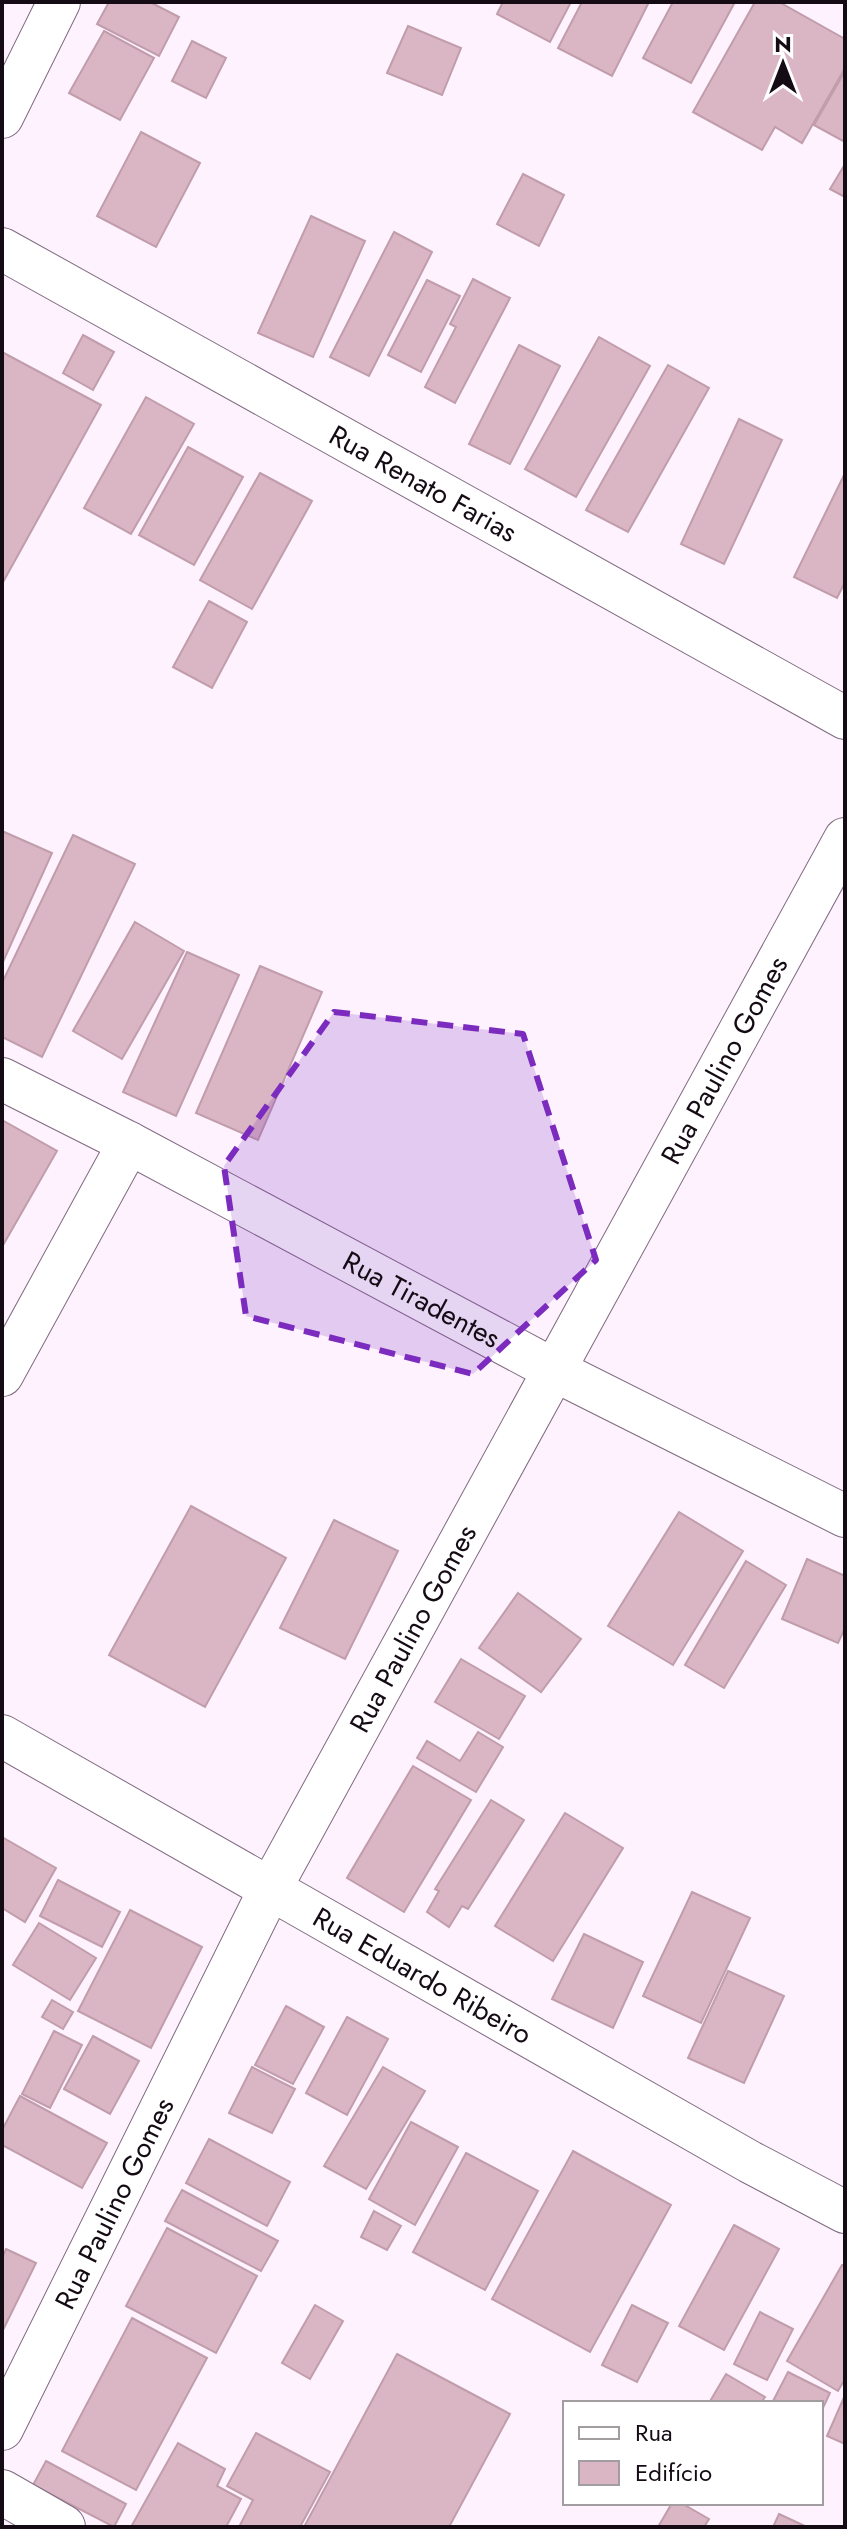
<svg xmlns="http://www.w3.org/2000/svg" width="847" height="2529" font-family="Jost,sans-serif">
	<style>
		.building { fill: #dab6c4; stroke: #c19dab; stroke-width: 2 }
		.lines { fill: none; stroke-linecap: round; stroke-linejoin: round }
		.street-casing { stroke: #816a82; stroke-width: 44 }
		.secondary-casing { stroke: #816a82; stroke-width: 46 }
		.street { stroke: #fff; stroke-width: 42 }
		.secondary { stroke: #fff; stroke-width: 44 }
		.marked { fill: #7b2cbf; fill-opacity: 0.2; stroke: #7b2cbf; stroke-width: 6; stroke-dasharray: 16 10; stroke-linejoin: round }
		.labels { text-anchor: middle; stroke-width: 7; stroke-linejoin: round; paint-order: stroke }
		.street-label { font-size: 28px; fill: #140b14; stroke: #fff }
	</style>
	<rect width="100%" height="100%" fill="#fdf2fd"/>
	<g class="building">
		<polygon points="109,2 150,2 179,17 159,56 97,24"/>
		<polygon points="503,2 571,2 550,42 497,14"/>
		<polygon points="582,2 649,2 612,76 558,48"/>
		<polygon points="673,2 735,2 691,83 643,58"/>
		<polygon points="755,2 779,2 845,39 845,68 802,143 775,127 762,150 693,112"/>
		<polygon points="408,26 461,48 442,95 387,73"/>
		<polygon points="104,31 154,58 120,120 69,93"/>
		<polygon points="192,41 226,58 206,98 172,81"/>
		<polygon points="845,71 845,142 814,125"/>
		<polygon points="141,132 200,163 156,247 97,216"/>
		<polygon points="845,164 845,197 830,189"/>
		<polygon points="523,174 564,195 539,246 497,224"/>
		<polygon points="311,216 365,241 313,357 258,333"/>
		<polygon points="394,232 432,252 369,376 330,357"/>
		<polygon points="473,279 510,298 455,403 425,387 456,327 450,324"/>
		<polygon points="427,280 460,296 421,372 388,355"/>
		<polygon points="83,335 114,352 93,390 63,373"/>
		<polygon points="599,337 650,366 576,497 525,469"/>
		<polygon points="519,345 560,366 510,464 469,444"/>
		<polygon points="2,352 101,405 2,584"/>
		<polygon points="668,365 709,388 628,532 586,510"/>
		<polygon points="146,397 194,424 131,534 84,508"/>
		<polygon points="739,419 782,440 724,564 681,544"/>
		<polygon points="188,447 243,477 194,565 139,535"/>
		<polygon points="260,473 312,501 252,609 200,580"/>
		<polygon points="845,473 845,582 837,598 794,577"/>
		<polygon points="209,601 247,622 212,688 173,667"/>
		<polygon points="2,831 52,853 2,964"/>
		<polygon points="73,835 135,864 42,1057 2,1037 2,983"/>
		<polygon points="135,922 184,951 122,1059 73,1031"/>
		<polygon points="187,952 239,975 176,1116 123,1092"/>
		<polygon points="260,966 322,992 258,1140 196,1113"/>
		<polygon points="2,1120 57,1151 2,1247"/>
		<polygon points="191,1506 286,1558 205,1707 109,1655"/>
		<polygon points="679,1512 743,1551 673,1665 608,1626"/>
		<polygon points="334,1520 398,1551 345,1659 280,1628"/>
		<polygon points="807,1559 845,1576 845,1628 838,1643 782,1619"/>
		<polygon points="746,1561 786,1585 724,1688 685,1665"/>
		<polygon points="518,1593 581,1639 541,1692 479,1648"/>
		<polygon points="461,1659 525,1696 499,1739 435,1702"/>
		<polygon points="478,1732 503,1747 476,1792 417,1758 427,1741 460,1761"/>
		<polygon points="413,1766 471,1800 404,1912 347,1878"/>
		<polygon points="491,1800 524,1820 468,1909 462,1906 449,1927 427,1912 439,1891 435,1889"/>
		<polygon points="565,1813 623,1848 553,1961 495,1926"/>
		<polygon points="2,1837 56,1868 25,1922 2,1908"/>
		<polygon points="58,1880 120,1912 102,1947 40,1916"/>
		<polygon points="692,1892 750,1918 701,2023 643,1996"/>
		<polygon points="130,1910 202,1947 151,2048 78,2011"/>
		<polygon points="39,1923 96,1958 70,2000 13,1965"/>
		<polygon points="584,1934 643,1962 613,2028 552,1999"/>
		<polygon points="728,1971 784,1996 744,2083 688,2058"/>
		<polygon points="52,2000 73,2012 63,2029 42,2017"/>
		<polygon points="286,2006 324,2027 293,2084 255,2065"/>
		<polygon points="347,2017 388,2039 347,2115 306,2093"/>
		<polygon points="54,2031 82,2045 50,2108 22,2094"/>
		<polygon points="93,2036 139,2061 110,2114 64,2089"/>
		<polygon points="252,2067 295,2089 272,2133 229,2113"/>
		<polygon points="383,2067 425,2091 366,2189 324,2166"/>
		<polygon points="20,2096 107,2143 82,2188 2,2145 2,2130"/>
		<polygon points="411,2122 458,2147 415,2225 369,2199"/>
		<polygon points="209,2139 290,2182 267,2226 186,2183"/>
		<polygon points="573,2151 671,2205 590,2352 492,2299"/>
		<polygon points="466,2153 538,2191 485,2290 413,2252"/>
		<polygon points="182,2190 278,2241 261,2271 165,2221"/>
		<polygon points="374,2211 401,2226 387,2250 361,2237"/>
		<polygon points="734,2225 779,2249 724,2350 679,2326"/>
		<polygon points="167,2228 257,2276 216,2353 126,2306"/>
		<polygon points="6,2249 36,2263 2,2332 2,2258"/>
		<polygon points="842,2265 845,2266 845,2379 838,2391 787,2361"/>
		<polygon points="315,2305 343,2321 310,2379 282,2363"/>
		<polygon points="632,2305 668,2323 637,2382 602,2365"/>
		<polygon points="760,2312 793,2329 767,2380 734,2364"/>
		<polygon points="132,2318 207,2358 136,2490 62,2451"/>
		<polygon points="397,2354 510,2414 449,2527 304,2527"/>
		<polygon points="788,2372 830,2393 821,2412 821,2403 772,2403"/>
		<polygon points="726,2374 765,2397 761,2403 709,2403"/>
		<polygon points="845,2395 845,2444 827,2436"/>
		<polygon points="256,2433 330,2472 300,2527 239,2527 253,2500 227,2486"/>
		<polygon points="178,2443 225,2469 217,2486 241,2499 226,2527 131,2527"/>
		<polygon points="46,2461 126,2504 114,2527 33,2485"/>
		<polygon points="672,2503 681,2503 709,2519 704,2527 658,2527"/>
		<polygon points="779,2514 807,2527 773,2527"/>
	</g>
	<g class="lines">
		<defs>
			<g id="street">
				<polyline points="2,117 59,2"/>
				<path id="s1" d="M2 249 845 718"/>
				<path id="s2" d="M2 1079 129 1143 554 1370 845 1516"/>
				<polyline points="2,1375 129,1143"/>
				<path id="s3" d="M2 1736 750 2162 845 2212"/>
				<path id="s4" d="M2 2429 270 1889 845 839"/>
			</g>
			<polyline id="secondary" points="2,2492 63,2527"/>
		</defs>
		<use href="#street" class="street-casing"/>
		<use href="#secondary" class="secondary-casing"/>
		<use href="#street" class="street"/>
		<use href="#secondary" class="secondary"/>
	</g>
	<path class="marked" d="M334 1012 523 1034 596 1260 473 1374 246 1316 224 1166Z"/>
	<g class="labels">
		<g class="street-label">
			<text dy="10" stroke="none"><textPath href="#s1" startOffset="482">Rua Renato Farias</textPath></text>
			<text dy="10" stroke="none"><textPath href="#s4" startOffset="1548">Rua Paulino Gomes</textPath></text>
			<text dy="10" stroke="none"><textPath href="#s2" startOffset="474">Rua Tiradentes</textPath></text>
			<text dy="10" stroke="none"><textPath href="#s4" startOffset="900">Rua Paulino Gomes</textPath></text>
			<text dy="10" stroke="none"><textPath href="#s3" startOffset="484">Rua Eduardo Ribeiro</textPath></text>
			<text dy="10" stroke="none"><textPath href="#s4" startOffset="252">Rua Paulino Gomes</textPath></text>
		</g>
	</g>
	<rect width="847" height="2529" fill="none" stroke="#140b14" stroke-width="8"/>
	<rect x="563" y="2401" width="260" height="104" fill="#ffffff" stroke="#a19da1" stroke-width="2"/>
	<rect x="579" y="2427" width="40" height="12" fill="#ffffff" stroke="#a19da1" stroke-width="2"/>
	<text x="635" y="2441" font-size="24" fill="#140b14">Rua</text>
	<rect x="579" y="2461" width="40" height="24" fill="#dab6c4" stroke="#a19da1" stroke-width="2"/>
	<text x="635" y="2481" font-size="24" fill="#140b14">Edifício</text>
	<g transform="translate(783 64)" stroke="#ffffff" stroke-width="6" paint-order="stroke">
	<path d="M0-6L14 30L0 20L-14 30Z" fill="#140b14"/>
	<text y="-12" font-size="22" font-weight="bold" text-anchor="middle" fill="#140b14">N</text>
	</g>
</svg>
